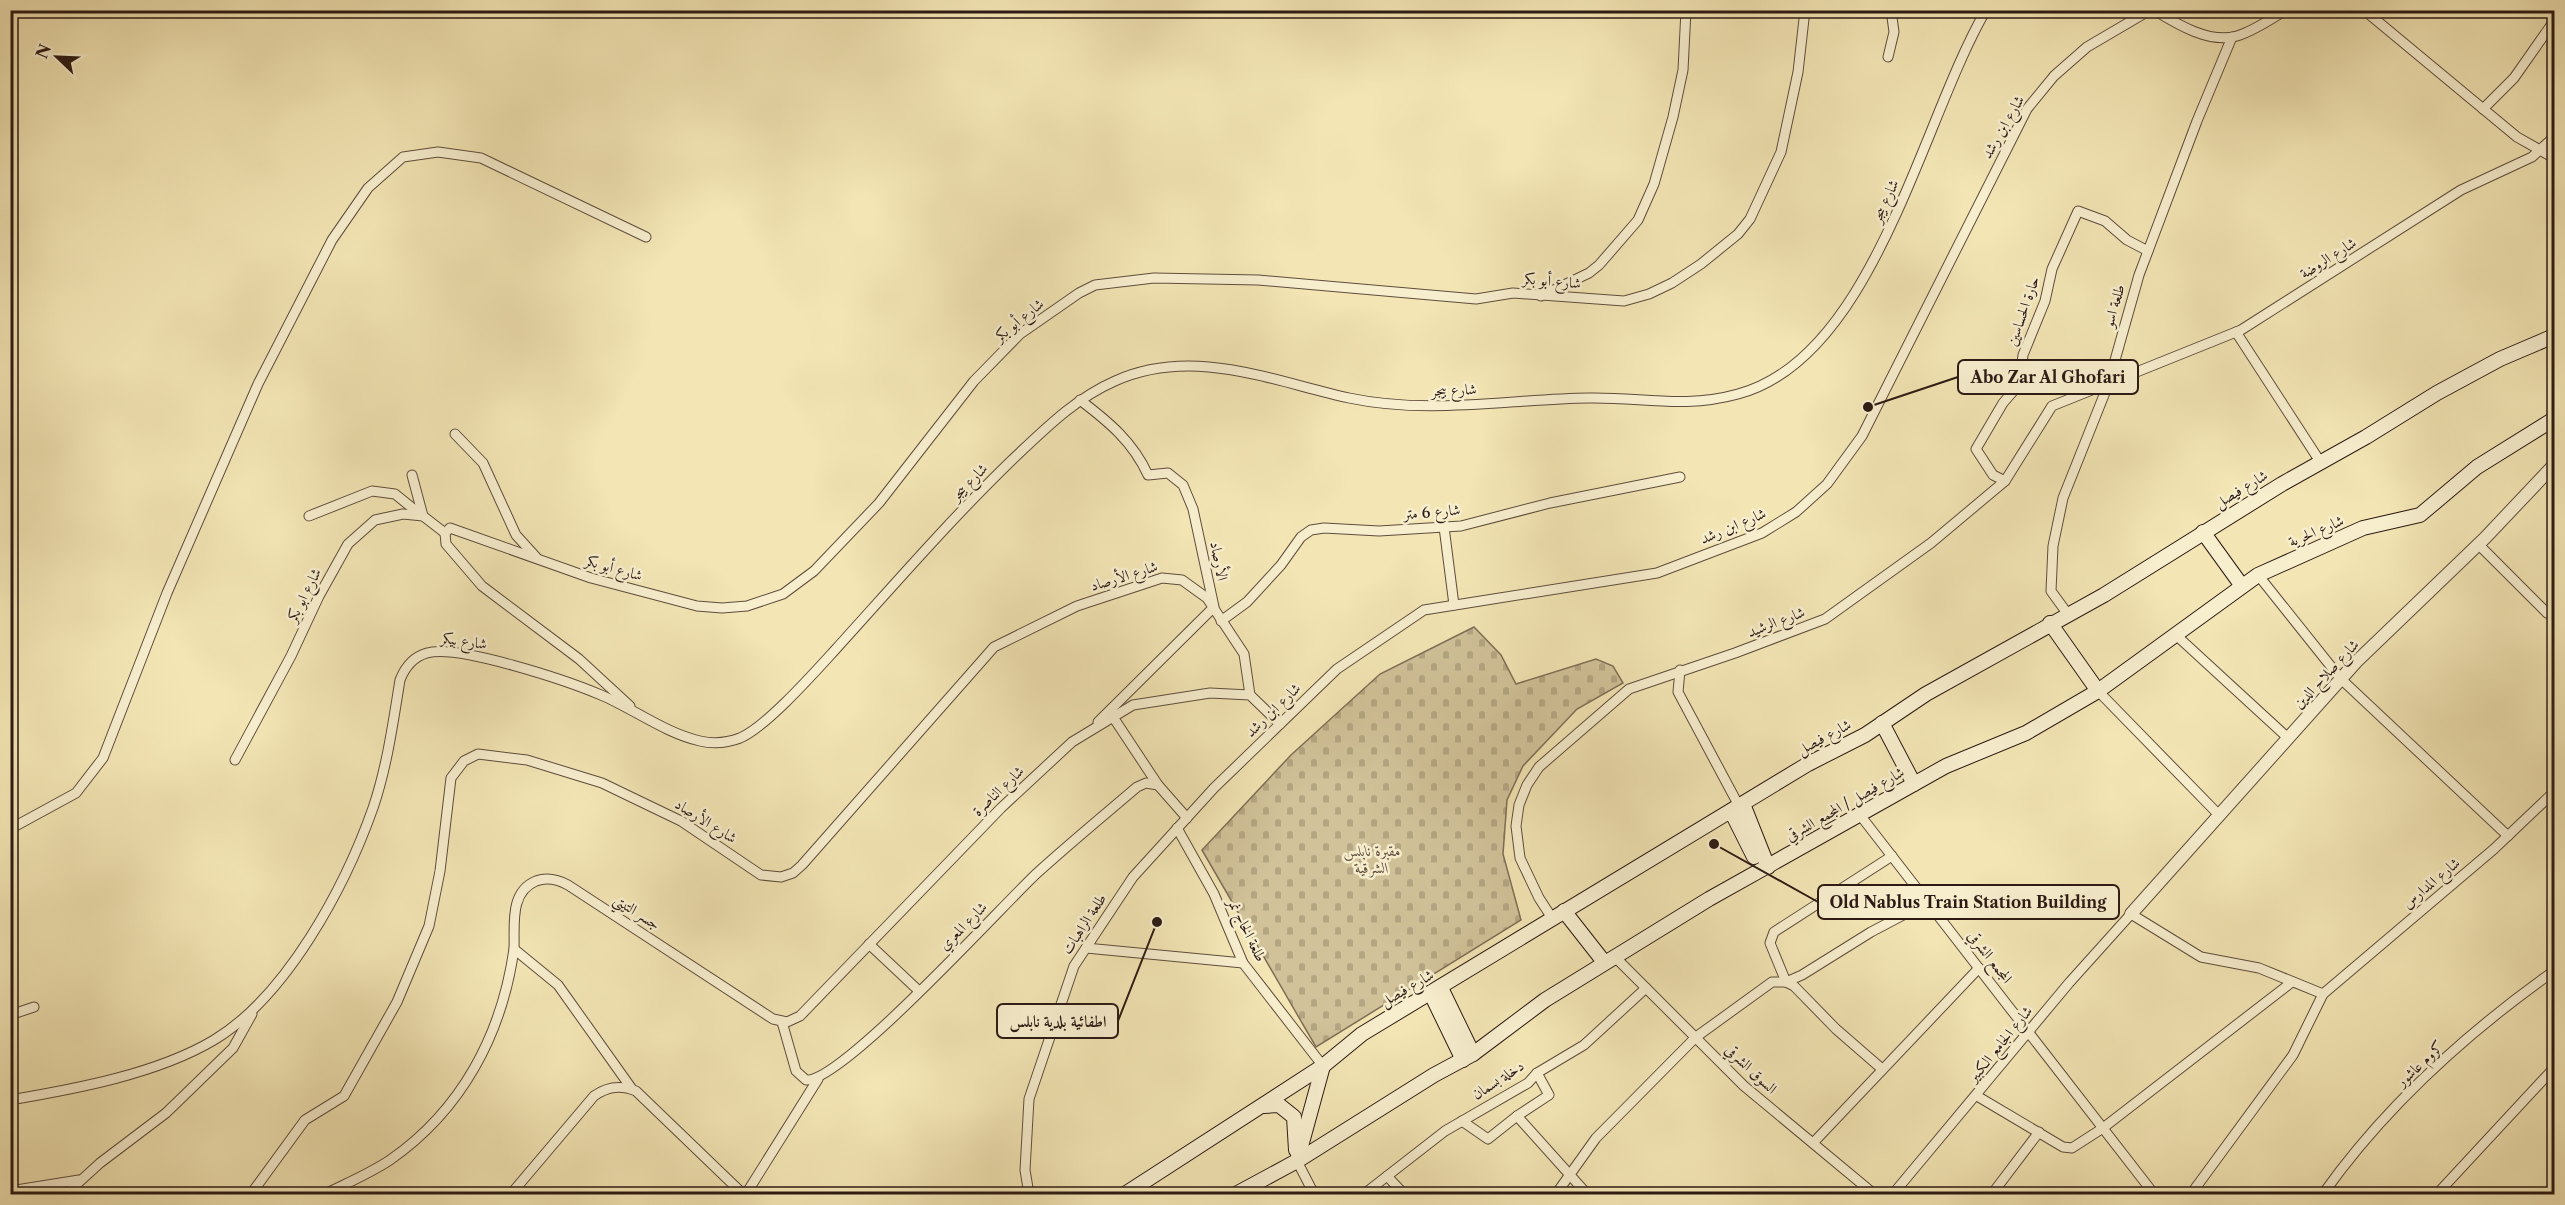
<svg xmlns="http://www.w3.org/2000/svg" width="2565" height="1205" font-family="'Libre Caslon Text',Amiri,serif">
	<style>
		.cemetery { fill: url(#cemetery-stones); stroke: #7e6e56; stroke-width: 1.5 }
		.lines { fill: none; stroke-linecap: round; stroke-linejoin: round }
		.minor-casing { stroke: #5e4d3c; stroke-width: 11 }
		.tertiary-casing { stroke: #5e4d3c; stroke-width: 14 }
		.secondary-casing { stroke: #2c1a14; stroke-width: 16 }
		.minor { stroke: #f7eece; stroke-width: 9 }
		.tertiary { stroke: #f7eece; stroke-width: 12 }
		.secondary { stroke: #f7eece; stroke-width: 14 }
		.labels { text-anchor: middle; stroke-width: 5; stroke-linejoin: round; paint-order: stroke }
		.street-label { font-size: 15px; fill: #2c1a14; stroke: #f7eece }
		.park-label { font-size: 15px; font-style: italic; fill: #5e4c3c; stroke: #f7eece }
		.leader { fill: none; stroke: #2c1a14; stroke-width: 2 }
		.callout-dot { fill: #2c1a14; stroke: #f7eece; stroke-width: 2 }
		.callout { fill: #f7eece; stroke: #2c1a14; stroke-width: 2 }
		.callout-label { font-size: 16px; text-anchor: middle; font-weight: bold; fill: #2c1a14 }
	</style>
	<defs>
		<pattern id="cemetery-stones" width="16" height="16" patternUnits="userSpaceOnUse" patternTransform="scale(1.5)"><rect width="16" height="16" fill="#d1c299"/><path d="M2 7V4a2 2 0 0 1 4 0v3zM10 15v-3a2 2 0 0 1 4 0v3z" fill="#b4a683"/></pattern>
	</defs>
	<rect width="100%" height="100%" fill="#f3e5b4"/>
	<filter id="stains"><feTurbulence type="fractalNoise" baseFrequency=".00333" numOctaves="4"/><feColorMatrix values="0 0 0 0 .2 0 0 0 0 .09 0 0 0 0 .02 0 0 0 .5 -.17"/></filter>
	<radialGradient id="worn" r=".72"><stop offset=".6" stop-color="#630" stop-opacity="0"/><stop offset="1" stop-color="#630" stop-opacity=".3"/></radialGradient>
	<polygon class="cemetery" points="1474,627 1501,655 1516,684 1596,659 1613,666 1623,683 1577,709 1523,766 1507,800 1503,854 1521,920 1316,1047 1202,850 1291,755 1380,674"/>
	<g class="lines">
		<defs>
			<g id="minor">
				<path d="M2154 10C2177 24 2209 44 2237 36 2254 31 2271 19 2286 10"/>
				<polyline points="2364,10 2517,137 2554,158"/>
				<polyline points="1888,57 1894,32 1891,10"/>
				<polyline points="2483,109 2514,78 2554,21"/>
				<polyline points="1541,296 1589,273 1599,265 1638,220 1654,184 1673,117 1683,70 1686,10"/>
				<polyline points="2236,332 2321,463"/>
				<path d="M1080 400C1109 422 1133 442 1148 475L1168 473 1183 485 1193 509 1214 607 1098 722"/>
				<polyline points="455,434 483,463 516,535 536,557"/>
				<polyline points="412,475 423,516"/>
				<polyline points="2005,481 1993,475 1976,449 2003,403 2016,388 2020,378 2023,355 2045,301 2052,269 2078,211 2105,221 2127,240 2148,251"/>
				<polyline points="309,516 372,491 395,494 421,515"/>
				<polyline points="1444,527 1454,605"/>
				<polyline points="2478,544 2547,613"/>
				<polyline points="2258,575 2341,679 2508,836"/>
				<polyline points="2067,613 2051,591 2053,546 2063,498 2108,385 2139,275 2197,121 2232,37"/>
				<polyline points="1221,621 1247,602 1281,565 1301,537 1311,530 1324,528 1379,531 1461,526 1550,503 1680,477"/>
				<polyline points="2177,636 2288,738"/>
				<polyline points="1680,670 1678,692 1739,806"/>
				<polyline points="2098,691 2219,815"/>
				<polyline points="630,706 579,659 482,586 446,544 445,533 450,528 591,578 697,606 722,608 747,606 783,594 814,571 879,503 974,381 1020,334 1079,293 1095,285 1154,278 1258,280 1476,299 1513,293 1624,301 1649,294 1672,283 1701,264 1738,234 1750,219 1781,152 1798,72 1805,10"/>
				<polyline points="1113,717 1158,785"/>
				<polyline points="235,760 291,656 319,596 348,544 375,520 403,514 423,516 445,533"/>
				<polyline points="1860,815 2154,1194"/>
				<polyline points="1177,828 1214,894 1243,963 1323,1066"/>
				<polyline points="10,829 76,793 103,758 167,593 258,384 332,240 368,188 403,157 438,152 481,158 646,237"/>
				<polyline points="1892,856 1774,932 1770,943 1786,982 1802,975 1871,932 1928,902"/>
				<polyline points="1552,918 1539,898 1520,858 1516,826 1519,805 1527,785 1539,767 1629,689 1735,653 1825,619 1931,543 2005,481 2052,406 2241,330 2461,190 2532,157 2554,137"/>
				<polyline points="869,944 919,991"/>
				<polyline points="1086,948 1243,963"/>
				<polyline points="1615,957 1744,1086 1874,1194"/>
				<polyline points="10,1015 34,1007"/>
				<path d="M782 1022 796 1071 806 1080C842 1082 1001 907 1036 874 1069 844 1103 816 1137 787L1146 783 1158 785 1187 818"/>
				<path d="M632 1089 558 985 514 949C515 926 509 892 536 881 547 877 557 879 568 885L773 1019 787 1022 800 1016 1001 808 1072 742 1133 705 1210 693 1250 695 1280 724"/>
				<polyline points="1977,1096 2063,1147 2072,1148 2103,1128 2292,982"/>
				<path d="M10 1100C75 1089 157 1074 214 1040 287 996 345 887 373 808 387 767 393 723 400 680 405 667 413 657 427 653 458 644 568 681 601 695 634 709 665 733 700 741 713 744 727 743 740 738 766 727 814 673 835 650 893 586 950 520 1012 460 1044 430 1074 399 1115 381 1193 346 1272 381 1349 398 1429 415 1509 399 1589 398 1642 397 1684 409 1738 394 1874 358 1922 119 1986 10"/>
				<polyline points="1517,1116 1549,1095 1537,1073"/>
				<polyline points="1462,1121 1488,1139 1517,1116 1587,1194"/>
				<polyline points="1813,1143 1979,968"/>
				<polyline points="1297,1161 1314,1194"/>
				<polyline points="1387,1176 1404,1194"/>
				<polyline points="10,1191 79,1180"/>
				<polyline points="66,1194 100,1163 166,1113 233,1048 252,1014"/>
				<polyline points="251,1194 305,1120 344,1096 397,1002 429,926 440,871 451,778 464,761 478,754 527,760 602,783 681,821 761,875 781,877 793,873 802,865 994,647 1077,606 1162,578 1182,580 1207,598 1244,654 1250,695"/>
				<path d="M325 1194C347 1183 369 1174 390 1160 462 1110 502 1034 514 949"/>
				<path d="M511 1194 594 1096C608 1086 621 1085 636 1091L743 1194"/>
				<polyline points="746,1194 818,1079"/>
				<polyline points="1029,1194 1025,1170 1029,1099 1074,966 1133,877 1214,788 1337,669 1424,610 1657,573 1762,533 1796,512 1827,484 1862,436 2027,109 2054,76 2087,47 2150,10"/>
				<polyline points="1364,1194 1445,1131 1528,1083 1537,1073 1584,1045 1646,988"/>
				<polyline points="1556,1194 1596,1138 1696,1037 1772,982 1786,982 1794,986 1836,1029 1882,1069"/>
				<polyline points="1893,1194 2069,983 2131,914 2201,957 2259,968 2323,994"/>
				<polyline points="1992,1194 2039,1132"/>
				<polyline points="2191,1194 2293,1055 2323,994 2494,849 2554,792"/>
				<path d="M2323 1194C2384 1108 2468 1032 2554 971"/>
				<polyline points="2437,1194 2554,1068"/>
			</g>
			<polyline id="tertiary" points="2131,914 2356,662 2485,538 2554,465"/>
			<g id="secondary">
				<polyline points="2203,532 2242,586"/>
				<polyline points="2050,623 2098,691"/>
				<polyline points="1882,723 1914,784"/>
				<polyline points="1743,804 1768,867"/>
				<polyline points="1731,811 1754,857"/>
				<polyline points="1564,911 1604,962"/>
				<polyline points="1441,988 1473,1054"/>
				<polyline points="1431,994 1463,1060"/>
				<polyline points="1264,1106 1279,1105 1294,1117 1296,1150"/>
				<polyline points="1297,1161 1323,1066"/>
				<polyline points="1125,1194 1323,1066 1362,1034 1808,764 1865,735 1926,694 2104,595 2282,484 2366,437 2437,393 2500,359 2554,336"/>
				<polyline points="1236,1194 1297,1161 1434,1075 1473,1054 1545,1000 1709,899 1946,766 2026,733 2098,691 2258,575 2363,528 2420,515 2477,467 2554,419"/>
			</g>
		</defs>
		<use href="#minor" class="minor-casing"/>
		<use href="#tertiary" class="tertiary-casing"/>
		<use href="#secondary" class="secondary-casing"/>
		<use href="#minor" class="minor"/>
		<use href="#tertiary" class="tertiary"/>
		<use href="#secondary" class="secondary"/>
	</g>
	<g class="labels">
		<g class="street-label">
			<text transform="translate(2003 127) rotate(-60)" y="5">شارع ابن رشد</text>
			<text transform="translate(1885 201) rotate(-65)" y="5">شارع بيجر</text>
			<text transform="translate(2328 258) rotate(-32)" y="5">شارع الروضة</text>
			<text transform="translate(1552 281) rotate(5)" y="5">شارع أبو بكر</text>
			<text transform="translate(2114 306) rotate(-74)" y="5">طلعة اسو</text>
			<text transform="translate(2023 311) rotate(-71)" y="5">حارة الحساسين</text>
			<text transform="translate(1019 320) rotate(-39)" y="5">شارع أبو بكر</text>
			<text transform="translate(1454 390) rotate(-2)" y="5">شارع بيجر</text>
			<text transform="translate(969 482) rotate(-45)" y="5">شارع بيجر</text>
			<text transform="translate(2241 489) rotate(-31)" y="5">شارع فيصل</text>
			<text transform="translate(1432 512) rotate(-5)" y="5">شارع 6 متر</text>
			<text transform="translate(1733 526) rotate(-23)" y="5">شارع ابن رشد</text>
			<text transform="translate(2316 531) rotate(-23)" y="5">شارع الحرية</text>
			<text transform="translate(1219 561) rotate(79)" y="5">الأرصاد</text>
			<text transform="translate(614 568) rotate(16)" y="5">شارع أبو بكر</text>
			<text transform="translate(1124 576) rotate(-17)" y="5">شارع الأرصاد</text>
			<text transform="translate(304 595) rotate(-63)" y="5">شارع ابو بكر</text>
			<text transform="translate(1776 622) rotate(-21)" y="5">شارع الرشيد</text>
			<text transform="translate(464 641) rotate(8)" y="5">شارع بيكر</text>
			<text transform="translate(2326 674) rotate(-47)" y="5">شارع صلاح الدين</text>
			<text transform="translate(1273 710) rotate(-44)" y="5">شارع ابن رشد</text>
			<text transform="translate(1824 737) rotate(-28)" y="5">شارع فيصل</text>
			<text transform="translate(998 791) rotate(-44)" y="5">شارع الناصرة</text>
			<text transform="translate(1845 804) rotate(-30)" y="5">شارع فيصل / المجمع الشرقي</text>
			<text transform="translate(706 821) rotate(32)" y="5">شارع الأرصاد</text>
			<text transform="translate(2431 883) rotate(-40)" y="5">شارع المدارس</text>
			<text transform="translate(637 912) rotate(33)" y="5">جسر التيتي</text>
			<text transform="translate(1084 924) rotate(-57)" y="5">طلعة الراهبات</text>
			<text transform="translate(963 926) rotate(-45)" y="5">شارع المعري</text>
			<text transform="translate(1247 930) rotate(64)" y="5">طلعة الحاج نمر</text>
			<text transform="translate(1990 957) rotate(52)" y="5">المجمع الشرقي</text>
			<text transform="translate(1407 988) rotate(-30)" y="5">شارع فيصل</text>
			<text transform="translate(2000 1044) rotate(-51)" y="5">شارع الجامع الكبير</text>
			<text transform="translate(2420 1064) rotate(-43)" y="5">كروم عاشور</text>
			<text transform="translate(1751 1069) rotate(43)" y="5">السوق الشرقي</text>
			<text transform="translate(1498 1080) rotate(-33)" y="5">دخلة بسمان</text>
		</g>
		<g class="park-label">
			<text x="1372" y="856">مقبرة نابلس<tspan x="1372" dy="17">الشرقية</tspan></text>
		</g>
	</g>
	<path class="leader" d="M1868 407L1958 377M1714 844L1818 902M1157 922L1118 1021"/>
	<g class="callout-dot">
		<circle cx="1868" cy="407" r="6"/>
		<circle cx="1714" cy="844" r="6"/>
		<circle cx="1157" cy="922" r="6"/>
	</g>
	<g class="callout">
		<rect x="1958" y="360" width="180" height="34" rx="6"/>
		<rect x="1818" y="885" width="301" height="34" rx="6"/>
		<rect x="997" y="1004" width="121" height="34" rx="6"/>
	</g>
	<g class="callout-label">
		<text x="2048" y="383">Abo Zar Al Ghofari</text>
		<text x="1968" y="908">Old Nablus Train Station Building</text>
		<text x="1058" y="1027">اطفائية بلدية نابلس</text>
	</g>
	<rect width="2565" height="1205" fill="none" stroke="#f3e5b4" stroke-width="36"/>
	<rect x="12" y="12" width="2541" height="1181" fill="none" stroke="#2c1a14" stroke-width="3"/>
	<rect x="18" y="18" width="2529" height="1169" fill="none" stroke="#2c1a14" stroke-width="1.5"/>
	<g transform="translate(57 57) rotate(293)" stroke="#f7eece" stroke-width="4.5" paint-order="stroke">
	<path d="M0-4.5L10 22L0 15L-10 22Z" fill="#2c1a14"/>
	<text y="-9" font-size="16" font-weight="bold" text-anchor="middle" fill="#2c1a14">N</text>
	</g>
	<rect width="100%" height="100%" filter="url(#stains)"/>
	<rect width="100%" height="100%" fill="url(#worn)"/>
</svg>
